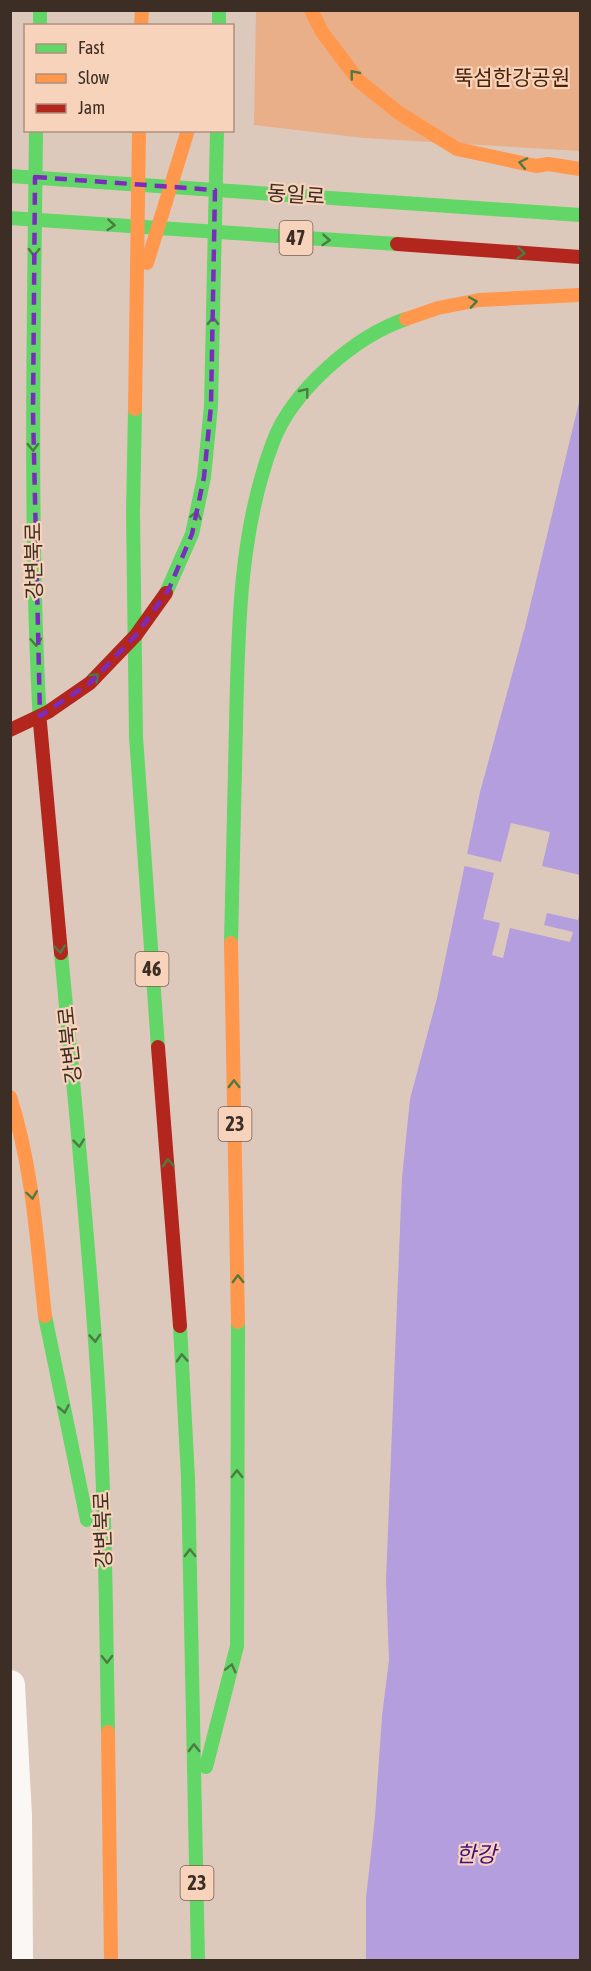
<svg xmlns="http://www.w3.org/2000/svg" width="591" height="1971" font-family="'Asap Condensed','Noto Sans KR',sans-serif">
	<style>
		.green { fill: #e8af88 }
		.water { fill: #b49edd }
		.pier { fill: #ddc9bc }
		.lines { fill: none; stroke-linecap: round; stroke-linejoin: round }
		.street { stroke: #faf7f5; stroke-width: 30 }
		.fast { stroke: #63d668; stroke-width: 14 }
		.slow { stroke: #ff974d; stroke-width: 14 }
		.jam { stroke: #b3261e; stroke-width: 14 }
		.oneway { stroke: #4e7a43 }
		.marked { fill: none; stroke: #7b2cbf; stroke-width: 4.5; stroke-dasharray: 12 8; stroke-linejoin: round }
		.labels { text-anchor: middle; stroke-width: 4.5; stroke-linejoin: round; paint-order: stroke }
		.shield { fill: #f8d3bb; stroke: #756052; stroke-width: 1.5 }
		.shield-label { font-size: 20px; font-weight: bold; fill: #3d2e25 }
		.park-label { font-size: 21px; fill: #482307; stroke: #f8d3bb }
		.street-label { font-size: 21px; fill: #3d2e25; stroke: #f8d3bb }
		.water-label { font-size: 22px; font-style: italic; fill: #3f0d81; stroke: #f8d3bb }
	</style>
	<rect width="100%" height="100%" fill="#ddc9bc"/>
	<polygon class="green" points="256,11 580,11 580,151 364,138 254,125"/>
	<polygon class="water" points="580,398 580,1960 366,1960 366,1898 375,1817 382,1716 389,1660 386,1581 402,1178 410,1099 437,998 480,792 525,627"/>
	<polygon class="pier" points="511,823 550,832 542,866 580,875 580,911 578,920 547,913 544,925 573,932 570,942 510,928 503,958 492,955 500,923 483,919 494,873 461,865 464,853 501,862"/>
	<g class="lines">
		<polyline class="street" points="10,1685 17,1816 18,1960"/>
		<g class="fast">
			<polyline points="40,10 40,26"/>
			<polyline points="219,10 219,26"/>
			<path d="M36 130C34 328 29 525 40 723"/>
			<polyline points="10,176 580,215"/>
			<polyline points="10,218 397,244"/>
			<polyline points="135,409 133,514 136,737 158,1047"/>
			<polyline points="166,593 192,534 204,477 211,406 217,130"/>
			<path d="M231 943C233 870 234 797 236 725 238 631 239 531 273 442 292 391 355 336 406 319"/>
			<path d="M61 953C74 1092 88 1230 97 1369 105 1490 106 1611 108 1732"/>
			<polyline points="45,1316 87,1520"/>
			<polyline points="180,1326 188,1478 198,1960"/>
			<polyline points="206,1767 237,1646 238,1322"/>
		</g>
		<g class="slow">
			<polyline points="311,10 322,32 359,81 399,113 457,149 536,166 548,164 580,169"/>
			<polyline points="141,26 142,10"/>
			<polyline points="147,263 188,130"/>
			<polyline points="406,319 438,308 479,300 580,295"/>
			<polyline points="135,409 139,130"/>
			<polyline points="231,943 238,1322"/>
			<path d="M10 1097C33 1168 37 1243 45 1316"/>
			<polyline points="108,1732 111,1960"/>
		</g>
		<g class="jam">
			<polyline points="397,244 580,257"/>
			<polyline points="40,723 61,953"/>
			<polyline points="10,730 48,712 90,683 136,635 166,593"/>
			<polyline points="158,1047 180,1326"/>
		</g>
	</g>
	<defs><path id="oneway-chevron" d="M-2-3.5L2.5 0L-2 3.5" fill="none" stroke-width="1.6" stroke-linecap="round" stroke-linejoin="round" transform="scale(1.5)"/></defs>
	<g class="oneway">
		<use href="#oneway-chevron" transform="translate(354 74) rotate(-129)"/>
		<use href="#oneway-chevron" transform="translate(523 163) rotate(-168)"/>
		<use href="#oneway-chevron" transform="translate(111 225) rotate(4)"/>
		<use href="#oneway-chevron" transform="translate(326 240) rotate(4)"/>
		<use href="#oneway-chevron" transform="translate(34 252) rotate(91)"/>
		<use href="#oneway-chevron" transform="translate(521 253) rotate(4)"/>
		<use href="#oneway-chevron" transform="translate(473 302) rotate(-9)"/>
		<use href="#oneway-chevron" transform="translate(213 321) rotate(-89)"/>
		<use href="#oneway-chevron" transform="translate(305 392) rotate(-51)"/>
		<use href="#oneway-chevron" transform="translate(33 447) rotate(89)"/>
		<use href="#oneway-chevron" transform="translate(196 515) rotate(-78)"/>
		<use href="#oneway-chevron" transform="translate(36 642) rotate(87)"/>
		<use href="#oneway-chevron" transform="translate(95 677) rotate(-44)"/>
		<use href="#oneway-chevron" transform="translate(60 949) rotate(84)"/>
		<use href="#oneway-chevron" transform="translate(234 1084) rotate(-91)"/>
		<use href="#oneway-chevron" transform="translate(79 1143) rotate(84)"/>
		<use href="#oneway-chevron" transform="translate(168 1163) rotate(-94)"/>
		<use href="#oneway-chevron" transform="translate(32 1195) rotate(82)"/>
		<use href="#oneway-chevron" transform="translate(238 1279) rotate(-91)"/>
		<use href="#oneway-chevron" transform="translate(95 1338) rotate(86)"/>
		<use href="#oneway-chevron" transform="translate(182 1358) rotate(-93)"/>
		<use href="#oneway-chevron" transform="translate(64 1409) rotate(79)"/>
		<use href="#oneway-chevron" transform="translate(237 1474) rotate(-90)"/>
		<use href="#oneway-chevron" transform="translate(190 1553) rotate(-91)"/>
		<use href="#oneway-chevron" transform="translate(107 1659) rotate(89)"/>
		<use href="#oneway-chevron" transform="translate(231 1668) rotate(-76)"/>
		<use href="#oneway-chevron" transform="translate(194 1748) rotate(-91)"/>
	</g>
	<path class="marked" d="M35 177 215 190 211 406 204 477 192 534 169 589 136 635 90 683 40 716 33 412Z"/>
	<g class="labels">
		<g class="shield">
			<rect x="279.5" y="221" width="33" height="34" rx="4.5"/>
			<rect x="135.5" y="952" width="33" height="34" rx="4.5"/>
			<rect x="218.5" y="1107" width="33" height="34" rx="4.5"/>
			<rect x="180.5" y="1866" width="33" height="34" rx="4.5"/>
		</g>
		<g class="shield-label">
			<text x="296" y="245">47</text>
			<text x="152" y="976">46</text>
			<text x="235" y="1131">23</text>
			<text x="197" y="1890">23</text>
		</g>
		<g class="park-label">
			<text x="512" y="85">뚝섬한강공원</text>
		</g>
		<g class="street-label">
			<text transform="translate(296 195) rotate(4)" y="7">동일로</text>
			<text transform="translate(34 561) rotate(-91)" y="7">강변북로</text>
			<text transform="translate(70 1045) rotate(-96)" y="7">강변북로</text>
			<text transform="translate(103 1530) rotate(-92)" y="7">강변북로</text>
		</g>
		<g class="water-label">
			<text x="476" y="1862">한강</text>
		</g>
	</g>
	<rect width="591" height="1971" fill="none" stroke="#3d2e25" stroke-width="24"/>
	<rect x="24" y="24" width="210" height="108" fill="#f8d3bb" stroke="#ad917f" stroke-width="1.5"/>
	<rect x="36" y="44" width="30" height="9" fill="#63d668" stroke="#ad917f" stroke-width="1.5"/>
	<text x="78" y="54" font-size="18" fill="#3d2e25">Fast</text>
	<rect x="36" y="74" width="30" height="9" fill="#ff974d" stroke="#ad917f" stroke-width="1.5"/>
	<text x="78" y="84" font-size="18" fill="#3d2e25">Slow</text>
	<rect x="36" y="104" width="30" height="9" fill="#b3261e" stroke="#ad917f" stroke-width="1.5"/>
	<text x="78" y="114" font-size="18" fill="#3d2e25">Jam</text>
</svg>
